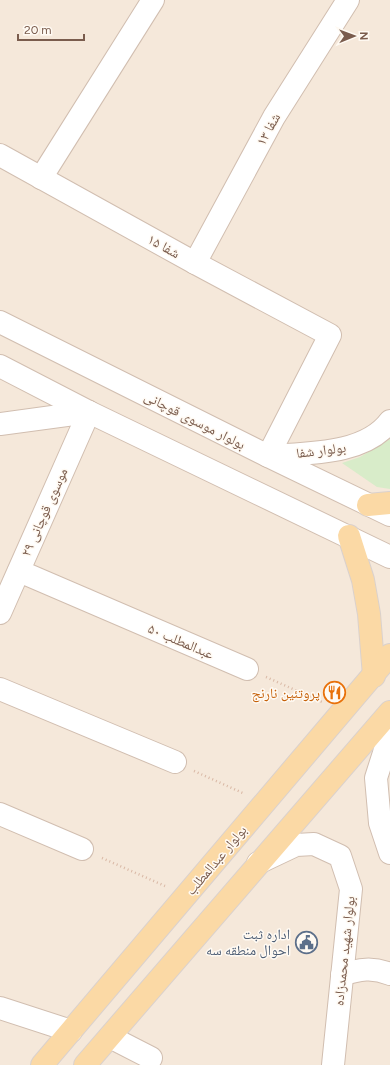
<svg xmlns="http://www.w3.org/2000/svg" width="390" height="1065" font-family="Figtree,'Noto Naskh Arabic',sans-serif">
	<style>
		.residential { fill: #f5e8da }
		.green { fill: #d8ecc9 }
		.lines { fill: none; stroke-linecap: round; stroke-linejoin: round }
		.minor-casing { stroke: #d1beb0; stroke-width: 24 }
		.major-casing { stroke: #dad1cd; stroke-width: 24 }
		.path { stroke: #d9b8a5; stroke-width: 2.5; stroke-dasharray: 1 3; stroke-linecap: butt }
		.minor { stroke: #fff; stroke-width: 22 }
		.major { stroke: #fbd9a5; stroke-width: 22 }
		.labels { text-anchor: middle; stroke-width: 3; stroke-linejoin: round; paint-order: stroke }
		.street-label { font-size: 14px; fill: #7a5c4d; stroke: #fffaf3 }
		.food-label { font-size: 14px; fill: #c56008; stroke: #fffaf3; text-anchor: end }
		.service-label { font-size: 14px; fill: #4e5e75; stroke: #fffaf3; text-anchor: end }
	</style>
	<rect width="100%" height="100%" fill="#fdf6ec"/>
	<rect class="residential" x="0" y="0" width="390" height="1065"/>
	<polygon class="green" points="390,439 390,489 377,487 342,463 360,457"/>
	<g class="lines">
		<defs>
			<g id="minor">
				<polyline points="0,155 195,263 330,335 268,456"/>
				<polyline points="41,178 153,0"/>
				<polyline points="195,263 274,117 348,0"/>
				<polyline points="0,322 268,456 390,515"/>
				<polyline points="0,366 89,412 390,557"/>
				<polyline points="0,424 89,412"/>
				<path d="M269 456C307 453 365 455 390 421"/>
				<polyline points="19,571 247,669"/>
				<polyline points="0,613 89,412"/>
				<polyline points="0,689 175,762"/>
				<polyline points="390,734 376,778 380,823 390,853"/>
				<polyline points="0,814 82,849"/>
				<polyline points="258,863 296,845 314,844 340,856 351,889 333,1065"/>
				<path d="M342 975C359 969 373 967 390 974"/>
				<polyline points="0,1008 71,1031"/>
				<polyline points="110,1037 151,1058"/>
			</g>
			<g id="major">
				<polyline points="368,505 390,503"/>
				<polyline points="349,536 363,580 369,614 374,676"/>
				<polyline points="42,1065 390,655"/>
				<polyline points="85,1065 390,712"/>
			</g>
		</defs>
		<use href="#minor" class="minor-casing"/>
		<use href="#major" class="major-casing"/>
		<g class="path">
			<polyline points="266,677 322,702"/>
			<polyline points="194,771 245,794"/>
			<polyline points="102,858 165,886"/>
		</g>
		<use href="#minor" class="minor"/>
		<use href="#major" class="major"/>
	</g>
	<defs>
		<symbol id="restaurant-ring" viewBox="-11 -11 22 22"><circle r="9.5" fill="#fffaf3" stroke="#e8710a" stroke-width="1.5"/><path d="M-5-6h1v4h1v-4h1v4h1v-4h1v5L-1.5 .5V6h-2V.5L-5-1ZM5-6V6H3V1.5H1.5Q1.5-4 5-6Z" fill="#e8710a"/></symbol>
		<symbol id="civic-ring" viewBox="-11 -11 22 22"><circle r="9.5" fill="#fffaf3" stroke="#5c6f8a" stroke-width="1.5"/><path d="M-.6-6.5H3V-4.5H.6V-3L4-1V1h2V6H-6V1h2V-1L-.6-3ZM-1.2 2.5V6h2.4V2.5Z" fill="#5c6f8a"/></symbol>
	</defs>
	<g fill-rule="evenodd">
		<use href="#restaurant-ring" x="322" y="680" width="25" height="25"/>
		<use href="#civic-ring" x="294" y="930" width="25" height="25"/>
	</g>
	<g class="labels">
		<g class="street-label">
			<text transform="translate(268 129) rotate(-61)" y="5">شفا ۱۳</text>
			<text transform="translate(164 246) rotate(29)" y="5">شفا ۱۵</text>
			<text transform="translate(195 420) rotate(27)" y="5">بولوار موسوی قوچانی</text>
			<text transform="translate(321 450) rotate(-7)" y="5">بولوار شفا</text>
			<text transform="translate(44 512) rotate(-66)" y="5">موسوی قوچانی ۲۹</text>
			<text transform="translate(181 641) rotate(23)" y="5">عبدالمطلب ۵۰</text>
			<text transform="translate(216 860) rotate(-50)" y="5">بولوار عبدالمطلب</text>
			<text transform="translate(344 951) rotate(-84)" y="5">بولوار شهید محمدزاده</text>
		</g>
		<g class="food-label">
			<text x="320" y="698">پروتئین نارنج</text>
		</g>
		<g class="service-label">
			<text x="290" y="939">اداره ثبت<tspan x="290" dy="16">احوال منطقه سه</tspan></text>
		</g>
	</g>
	<g transform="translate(354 36) rotate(89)" stroke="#fffaf3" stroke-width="3" paint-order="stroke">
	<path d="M0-3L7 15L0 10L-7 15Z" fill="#7a5c4d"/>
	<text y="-6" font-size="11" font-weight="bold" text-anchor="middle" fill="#7a5c4d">N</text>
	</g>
	<path d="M18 34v6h66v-6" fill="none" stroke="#7a5c4d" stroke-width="2"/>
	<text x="24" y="34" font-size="12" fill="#7a5c4d" stroke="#fffaf3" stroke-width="3" paint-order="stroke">20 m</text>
</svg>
